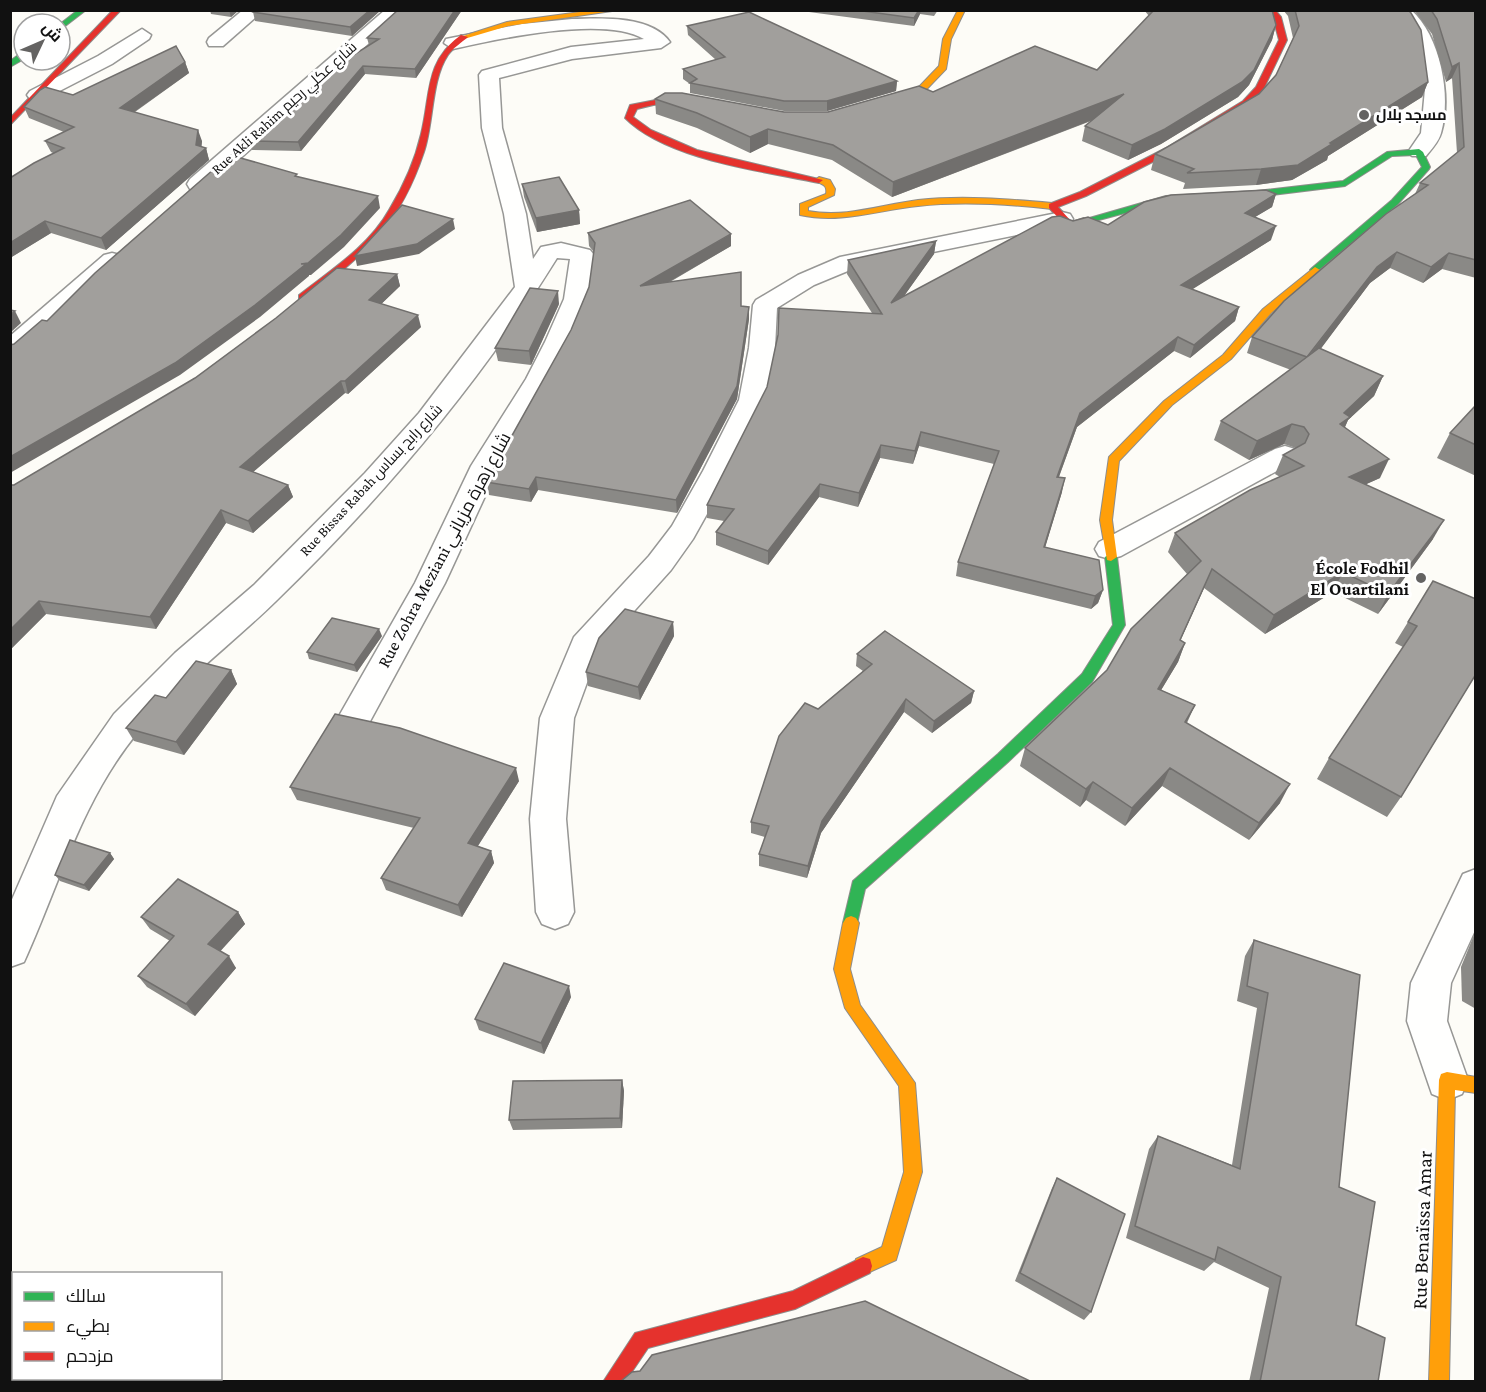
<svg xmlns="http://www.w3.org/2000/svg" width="1486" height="1392" font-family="'Crimson Pro',Cairo,serif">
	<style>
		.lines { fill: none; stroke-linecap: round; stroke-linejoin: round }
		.street-casing { stroke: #979795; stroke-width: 3 }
		.fast-casing { stroke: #8e8d8b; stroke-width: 2 }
		.slow-casing { stroke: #8e8d8b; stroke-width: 2 }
		.jam-casing { stroke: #8e8d8b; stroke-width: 2 }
		.street { fill: #fffffe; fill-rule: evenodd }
		.fast { fill: #30b455; fill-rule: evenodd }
		.slow { fill: #ff9f0a; fill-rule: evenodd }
		.jam { fill: #e5322d; fill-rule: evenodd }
		.wall { fill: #8a8986 }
		.shaded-wall { fill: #716f6d }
		.building { fill: #a19f9c; stroke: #716f6d; stroke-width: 1.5 }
		.poi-dot { fill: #646362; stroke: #fff; stroke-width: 2 }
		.labels { text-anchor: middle; stroke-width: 6; stroke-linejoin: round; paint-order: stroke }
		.far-street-label { font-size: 15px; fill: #111; stroke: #fff }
		.far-poi-label { font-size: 15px; font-weight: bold; fill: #111; stroke: #fff; text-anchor: start }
		.street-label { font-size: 18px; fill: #111; stroke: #fff }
		.poi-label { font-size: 18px; font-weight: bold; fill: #111; stroke: #fff; text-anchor: end }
		.near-street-label { font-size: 21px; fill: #111; stroke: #fff }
	</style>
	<rect width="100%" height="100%" fill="#fdfcf7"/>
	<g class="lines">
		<defs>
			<g id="street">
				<polygon points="243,10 264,10 223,46 209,46 207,42 209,38"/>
				<polygon points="385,10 406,10 206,189 190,189 187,184 190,179"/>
				<path d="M1391 10H1411C1440 35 1452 96 1441 133 1439 141 1431 150 1426 156H1412L1408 152 1421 133 1425 89 1417 44 1407 26Z"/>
				<path d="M572 19C601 18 651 15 670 42L661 48 572 59 499 78 502 128 526 214 533 259 541 247 561 243 590 250 594 255 588 299 571 342 552 379 499 466 445 583 368 725 356 729 344 725 339 716 415 583 471 466 526 379 545 342 564 299 570 259 557 258C480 383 382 498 276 601 231 645 179 683 138 732 81 801 60 883 24 962L10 967V904L57 796 114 714 175 653 254 585 365 473 419 413 515 287 504 214 482 128 479 75 482 71 571 47 644 39C604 15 497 39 453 49L444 43 446 39 522 24Z"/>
				<polygon points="142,29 151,35 149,39 112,64 44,99 30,99 27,95 30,91 98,56"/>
				<polygon points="1062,212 1070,214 1073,219 1070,224 855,268 814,285 777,308 775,348 765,400 731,471 693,539 671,570 599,650 574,718 566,819 574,912 568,924 555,929 542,924 536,912 530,819 540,718 574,637 649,556 672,526 703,471 739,400 749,348 753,305 756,300 798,275 840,257"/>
				<polygon points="112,253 120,255 124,260 120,265 19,355 10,357 10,336 104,255"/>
				<polygon points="1285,446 1295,449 1299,455 1295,461 1121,556 1110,559 1099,556 1095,549 1099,542 1275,449"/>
				<polygon points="1476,869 1476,928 1451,983 1447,1021 1468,1080 1462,1094 1447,1100 1432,1094 1407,1021 1411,983 1463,874"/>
			</g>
			<g id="fast">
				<polygon points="78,10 86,10 60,30 60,24"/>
				<polygon points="21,53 24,53 24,59 10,67 10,61"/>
				<polygon points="1419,149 1423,152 1430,167 1429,169 1398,204 1315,273 1310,270 1312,268 1392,200 1422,167 1416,155 1392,156 1345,186 1256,197 1166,202 1084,224 1079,221 1166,196 1256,191 1343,181 1387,152"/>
				<polygon points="1111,553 1117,557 1125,625 1092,682 1008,762 865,889 856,928 851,930 846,928 843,923 853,881 998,754 1082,674 1113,625 1105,557"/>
			</g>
			<g id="slow">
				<polygon points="595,10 619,10 508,26 464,39 460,37 507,22"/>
				<polygon points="958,10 965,10 951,39 946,69 922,94 878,106 878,102 916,90 939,66 943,39"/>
				<path d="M819 177 830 180 835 189 834 195 808 207V211C846 218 880 205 918 200 962 195 1007 199 1052 203L1057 206 1052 209C1008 204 963 201 918 206 878 210 841 224 800 215V204L826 194C828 183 820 185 815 180Z"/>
				<polygon points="1315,267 1320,270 1318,272 1271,313 1231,359 1172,405 1119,461 1112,520 1117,557 1111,561 1107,560 1100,520 1109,457 1164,401 1223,355 1263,309"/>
				<polygon points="851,916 856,918 859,923 850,969 860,1005 915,1083 922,1172 896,1260 863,1275 856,1273 854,1266 856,1259 882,1247 904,1172 899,1086 845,1008 834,969 843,923 846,918"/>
				<polygon points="1447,1072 1476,1077 1476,1093 1455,1090 1449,1382 1429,1382 1439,1080 1441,1074"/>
			</g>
			<g id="jam">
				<polygon points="113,10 121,10 10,125 10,118"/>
				<polygon points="1267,10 1275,10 1281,17 1287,40 1264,88 1249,105 1172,152 1086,196 1058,207 1072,222 1084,218 1089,221 1073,227 1067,227 1049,208 1049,204 1080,192 1166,148 1243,101 1256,87 1279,40 1273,18"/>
				<path d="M461 35 468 37C461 43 453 48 448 55 431 80 434 123 424 152 399 227 366 252 307 299H299V295C331 270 369 246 389 210 403 187 415 160 421 134 431 94 424 62 461 35Z"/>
				<path d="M666 98 690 99 702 103C694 108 678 103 667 103 657 104 647 106 637 109L633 117 651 130 697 150 823 180 819 183C762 171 667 160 625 118L630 105Z"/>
				<polygon points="863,1257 870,1259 872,1266 870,1273 795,1309 648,1348 625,1382 603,1382 635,1333 793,1291"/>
			</g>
		</defs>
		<use href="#street" class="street-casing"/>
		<use href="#fast" class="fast-casing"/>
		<use href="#slow" class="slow-casing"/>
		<use href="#jam" class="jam-casing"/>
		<use href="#street" class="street"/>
		<use href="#fast" class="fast"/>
		<use href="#slow" class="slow"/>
		<use href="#jam" class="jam"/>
	</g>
	<g class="wall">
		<polygon points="210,10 239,10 231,17 211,14"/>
		<polygon points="381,10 352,36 255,21 253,12"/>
		<polygon points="398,10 462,10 416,78 365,74 301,151 252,150 250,141 369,45 367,38"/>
		<polygon points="794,10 938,10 934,16 920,14 914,26"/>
		<polygon points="1144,10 1272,10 1276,25 1272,40 1249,85 1238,97 1161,144 1128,160 1082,141 1085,126 1091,121 892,197 832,160 768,144 750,153 697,128 656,114 655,99 784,112 828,112 933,92 1097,70 1149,16"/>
		<polygon points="1283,10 1408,10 1428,82 1422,97 1328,156 1327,160 1292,180 1256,185 1183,189 1185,183 1151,170 1155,154 1259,94 1276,75 1293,38 1288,16"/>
		<polygon points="1414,10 1476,10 1476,278 1442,269 1423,283 1390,268 1370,283 1320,349 1383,376 1374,396 1348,420 1345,427 1380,478 1366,484 1433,539 1378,614 1333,592 1265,634 1204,588 1180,641 1185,643 1178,662 1161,690 1195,705 1187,723 1280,803 1249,840 1162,786 1125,826 1086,800 1080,807 1020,766 1025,748 1107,670 1187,574 1168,552 1175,533 1280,477 1275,474 1283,455 1296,448 1284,444 1249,460 1214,440 1221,421 1291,370 1247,353 1252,337 1415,194 1420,183 1457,153 1452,78 1446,82 1432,34"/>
		<polygon points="687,26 897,81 896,91 827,111 784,111 690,93 690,84 683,79 683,69 716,60 688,35"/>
		<polygon points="185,62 189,73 135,112 202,141 201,147 206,148 209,160 106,250 51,233 10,258 53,153 51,152 45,141 64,132 29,118 24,107 73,95"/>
		<polygon points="522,184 579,210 580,224 537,232 524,197"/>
		<polygon points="1276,194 1272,207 1255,217 1271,240 1192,289 1239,307 1235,321 1190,358 1174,351 1077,427 1059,477 1062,492 1045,547 1103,590 1098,603 1091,609 956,576 958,562 994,464 919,446 913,464 880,458 858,507 819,497 768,565 716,545 716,532 724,521 707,518 707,505 872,313 847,274 848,260 936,241 934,254 904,296 1073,221 1108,225"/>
		<polygon points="588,233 731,246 670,282 741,306 749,307 749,319 737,399 677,513 538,490 531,502 489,495 486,482 571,330 589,287 594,252 589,246"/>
		<polygon points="397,274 400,286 381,304 421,327 348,394 345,393 253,472 288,485 293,497 253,533 226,523 156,629 46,614 10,650 14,485"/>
		<polygon points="559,304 531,365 498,361 495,348"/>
		<polygon points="1476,405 1476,476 1437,458 1450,433"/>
		<polygon points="1476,599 1476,680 1473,679 1401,797 1387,817 1317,779 1329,758 1403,647 1395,643 1408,622"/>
		<polygon points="673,622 674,636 640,700 588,686 586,672"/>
		<polygon points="382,636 357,672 309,659 307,652"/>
		<polygon points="857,654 974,691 971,703 932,733 904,712 821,833 807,878 759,866 759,854 765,837 751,833 751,822 818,709 863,671 856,666"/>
		<polygon points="231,670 237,684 184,755 134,741 126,728 166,698"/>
		<polygon points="519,781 478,846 491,851 494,863 462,917 386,890 381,878 414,828 297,800 290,787"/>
		<polygon points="110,853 114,859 89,891 60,881 55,875"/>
		<polygon points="238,912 245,924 220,951 236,968 195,1016 147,987 138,976 170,941 150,929 141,917"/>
		<polygon points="1476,930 1476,1009 1462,1001 1461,967"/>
		<polygon points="1254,940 1339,1187 1356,1325 1378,1382 1249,1382 1269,1288 1214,1262 1204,1271 1126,1238 1149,1149 1158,1136 1232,1165 1257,1008 1237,1001 1245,956"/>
		<polygon points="571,997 544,1054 479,1030 475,1019"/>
		<polygon points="622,1080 624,1091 622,1128 513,1130 509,1120"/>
		<polygon points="1057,1178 1091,1312 1084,1320 1015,1281 1052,1188"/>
	</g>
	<g class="shaded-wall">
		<polygon points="229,10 239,10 231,17"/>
		<polygon points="370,10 381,10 352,36 350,27"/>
		<polygon points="455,10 462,10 416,78 415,69"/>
		<polygon points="919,10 921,10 920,14 914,26 914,18"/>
		<polygon points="1276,25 1272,40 1249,85 1238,97 1161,144 1128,160 1132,145"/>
		<polygon points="185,62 189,73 124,119 120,108"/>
		<polygon points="1459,63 1452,78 1446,82 1452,67"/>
		<polygon points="363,66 365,74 301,151 298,142"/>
		<polygon points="897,81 896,91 827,111 827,101"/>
		<polygon points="1428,82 1422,97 1328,156 1327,160 1292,180 1256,185 1261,169 1330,143"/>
		<polygon points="1124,94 1121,109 892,197 893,182"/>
		<polygon points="768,129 768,144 750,153 750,137"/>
		<polygon points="198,130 202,141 201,152 206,148 209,160 106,250 101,238 196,145"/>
		<polygon points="1276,194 1272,207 1240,226 1245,213"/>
		<polygon points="378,196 380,208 344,247 311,275 309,275 309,276 260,317 180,375 10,473 10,457"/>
		<polygon points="579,210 580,224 537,232 536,218"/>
		<polygon points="453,219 455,229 419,254 357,266 355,256"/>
		<polygon points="45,221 51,233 10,258 10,243"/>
		<polygon points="1276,226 1271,240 1177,299 1181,285"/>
		<polygon points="731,234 731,246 641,298 640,286"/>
		<polygon points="936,241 934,254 889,317 891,303"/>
		<polygon points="1397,252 1390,268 1370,283 1302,374 1308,357 1377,267"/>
		<polygon points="1449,253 1442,269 1423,283 1431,267"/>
		<polygon points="397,274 400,286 372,313 369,300"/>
		<polygon points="558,291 559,304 531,365 529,351"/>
		<polygon points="749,307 749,319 737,399 677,513 676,500"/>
		<polygon points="1239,307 1235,321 1190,358 1194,345"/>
		<polygon points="15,311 21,323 10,333 10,315"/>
		<polygon points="418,315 421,327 348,394 345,381"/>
		<polygon points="1178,337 1174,351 1077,427 1054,490 1057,477 1080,413"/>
		<polygon points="1383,376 1374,396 1348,420 1341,436 1337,431 1344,413"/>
		<polygon points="341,381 345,393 245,479 240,467"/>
		<polygon points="1292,424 1284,444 1249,460 1257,441"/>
		<polygon points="921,432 919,446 913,464 915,451"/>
		<polygon points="881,445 880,458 858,507 859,493"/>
		<polygon points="1389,459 1380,478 1340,496 1349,477"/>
		<polygon points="536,477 538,490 531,502 529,489"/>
		<polygon points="1065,478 1062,492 1041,561 1044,547"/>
		<polygon points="820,484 819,497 768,565 768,551"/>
		<polygon points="288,485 293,497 253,533 248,521"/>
		<polygon points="221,510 226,523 156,629 150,617"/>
		<polygon points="1444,520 1433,539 1378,614 1388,594"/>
		<polygon points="1212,569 1204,588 1172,659 1180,640"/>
		<polygon points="1343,572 1333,592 1265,634 1274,615"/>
		<polygon points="1103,590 1098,603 1091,609 1095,596"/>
		<polygon points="39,601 46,614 10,650 10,630"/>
		<polygon points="673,622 674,636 640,700 638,687"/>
		<polygon points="379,629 382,636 357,672 354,665"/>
		<polygon points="1185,643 1178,662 1151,707 1158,689"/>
		<polygon points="231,670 237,684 184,755 176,742"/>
		<polygon points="974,691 971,703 932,733 934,721"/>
		<polygon points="906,699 904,712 821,833 807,878 808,866 822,821"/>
		<polygon points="1195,705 1186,723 1185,722"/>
		<polygon points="516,768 519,781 472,855 468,843"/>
		<polygon points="1170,768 1162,786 1125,826 1132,808"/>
		<polygon points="1093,782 1086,800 1080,807 1086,789"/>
		<polygon points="1290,784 1280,803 1249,840 1259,823"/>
		<polygon points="491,851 494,863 462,917 458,905"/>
		<polygon points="110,853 114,859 89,891 84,885"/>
		<polygon points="238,912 245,924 216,956 208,944"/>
		<polygon points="229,956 236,968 195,1016 186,1004"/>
		<polygon points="569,986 571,997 544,1054 541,1043"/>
		<polygon points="622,1080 624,1091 622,1128 620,1118"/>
	</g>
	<g class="building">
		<polygon points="255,10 370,10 350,27 253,12"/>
		<polygon points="398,10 455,10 415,69 363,66 298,142 250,141 339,64 379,39 367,38"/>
		<polygon points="855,10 919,10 914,18"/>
		<polygon points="1154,10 1272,10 1276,25 1254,70 1242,82 1165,129 1132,145 1085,126 1124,94 893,182 833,145 768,129 750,137 697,113 655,99 665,93 682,93 784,112 828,112 919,86 933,92 1035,46 1097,70"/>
		<polygon points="1295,10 1408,10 1411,13 1421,30 1428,82 1330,143 1332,144 1298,165 1261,169 1187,173 1194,169 1155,154 1259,94 1276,75 1299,26"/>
		<polygon points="1431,10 1476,10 1476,260 1449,253 1431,267 1397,252 1377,267 1307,357 1252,337 1284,301 1386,214 1428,185 1420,183 1464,147 1459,63 1452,67 1437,19"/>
		<polygon points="749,12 897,81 827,101 784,101 690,83 697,79 683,69 725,57 687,26"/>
		<polygon points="176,46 185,62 120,108 198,130 196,145 206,148 101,238 45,221 10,243 10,178 34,163 64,148 45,141 74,127 24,107 40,90 45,87 73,95"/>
		<polygon points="230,155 297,174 295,176 378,196 341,235 308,263 301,264 306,264 255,305 175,363 10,457 10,345 14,344 42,320 47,321 95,273"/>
		<polygon points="559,177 579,210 536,218 522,184"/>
		<polygon points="1266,190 1276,194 1245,213 1276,226 1181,285 1239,307 1194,345 1178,337 1080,413 1057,477 1065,478 1044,547 1099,560 1103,590 1095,596 958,562 999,451 921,432 915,451 881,445 859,493 820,484 768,551 716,532 734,509 707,505 767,387 778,335 779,308 882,314 848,260 936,241 891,303 1052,217 1060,216 1073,221 1088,217 1108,225 1144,202 1171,195"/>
		<polygon points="690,200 731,234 640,286 741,272 741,306 749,307 737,386 676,500 536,477 529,489 486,482 571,330 589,287 595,243 588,233"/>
		<polygon points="402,205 453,219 417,244 355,256"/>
		<polygon points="337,268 397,274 369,300 418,315 345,381 341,381 240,467 288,485 248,521 221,510 150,617 39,601 10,630 10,485 14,485 195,378 276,318"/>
		<polygon points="530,288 558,291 529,351 495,348"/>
		<polygon points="10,310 15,311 10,315"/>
		<polygon points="1319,348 1383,376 1344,413 1350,417 1340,424 1389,459 1349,477 1444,520 1388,594 1343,572 1274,615 1212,569 1180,640 1185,643 1158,689 1195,705 1185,722 1290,784 1259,823 1170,768 1132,808 1093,782 1086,789 1025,748 1107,670 1131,629 1201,561 1175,533 1250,490 1304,466 1283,455 1305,443 1309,434 1304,427 1292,424 1257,441 1221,421"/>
		<polygon points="1476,405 1476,445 1450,433"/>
		<polygon points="1433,581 1476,599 1476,674 1401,797 1329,758 1417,626 1408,622"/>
		<polygon points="625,609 673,622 638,687 586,672 599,638"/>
		<polygon points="332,618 379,629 354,665 307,652"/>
		<polygon points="885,631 974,691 934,721 906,699 822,821 808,866 759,854 769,826 751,822 779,736 805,703 818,709 872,664 857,654"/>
		<polygon points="196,661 231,670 176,742 126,728 155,695 166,698"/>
		<polygon points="335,714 400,728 516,768 468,843 491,851 458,905 381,878 420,818 290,787"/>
		<polygon points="70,840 110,853 84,885 55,875"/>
		<polygon points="178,879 238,912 208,944 229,956 186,1004 138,976 174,936 141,917"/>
		<polygon points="1254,940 1360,975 1339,1187 1375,1202 1356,1325 1385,1338 1378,1382 1260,1382 1281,1277 1218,1247 1215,1260 1135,1226 1158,1136 1240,1169 1268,993 1247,986"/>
		<polygon points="504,963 569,986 541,1043 475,1019"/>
		<polygon points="622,1080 620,1118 509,1120 513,1081"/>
		<polygon points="1057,1178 1125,1214 1091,1312 1020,1273"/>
		<polygon points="865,1301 1032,1382 620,1382 632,1372 640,1371 652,1355"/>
	</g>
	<g class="poi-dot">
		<circle cx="1364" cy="115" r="6"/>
		<circle cx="1421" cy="578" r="6"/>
	</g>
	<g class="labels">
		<g class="far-street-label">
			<text transform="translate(284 108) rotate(-42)" y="5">Rue Akli Rahim شارع عكلي رحيم</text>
			<text transform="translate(371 480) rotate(-47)" y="5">Rue Bissas Rabah شارع رابح بساس</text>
		</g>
		<g class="far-poi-label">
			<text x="1376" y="120">مسجد بلال</text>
		</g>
		<g class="street-label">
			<text transform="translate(444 550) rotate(-62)" y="6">Rue Zohra Meziani شارع زهرة مزياني</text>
		</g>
		<g class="poi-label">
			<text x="1409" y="574">École Fodhil<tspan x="1409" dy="21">El Ouartilani</tspan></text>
		</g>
		<g class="near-street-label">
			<text transform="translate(1422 1230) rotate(-88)" y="7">Rue Benaïssa Amar</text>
		</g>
	</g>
	<rect width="1486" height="1392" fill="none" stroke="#111111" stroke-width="24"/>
	<rect x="12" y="1272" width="210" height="108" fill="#ffffff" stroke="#a0a0a0" stroke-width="1.5"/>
	<rect x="24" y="1292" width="30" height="9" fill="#30b455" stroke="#a0a0a0" stroke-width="1.5"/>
	<text x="66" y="1302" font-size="18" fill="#111111">سالك</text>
	<rect x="24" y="1322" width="30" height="9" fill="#ff9f0a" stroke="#a0a0a0" stroke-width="1.5"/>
	<text x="66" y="1332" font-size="18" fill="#111111">بطيء</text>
	<rect x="24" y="1352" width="30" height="9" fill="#e5322d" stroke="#a0a0a0" stroke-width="1.5"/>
	<text x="66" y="1362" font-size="18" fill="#111111">مزدحم</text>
	<g transform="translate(42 42) rotate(46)"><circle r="28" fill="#ffffff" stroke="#a0a0a0" stroke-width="1.5"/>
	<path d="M0-4.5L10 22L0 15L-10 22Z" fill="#646362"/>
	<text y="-9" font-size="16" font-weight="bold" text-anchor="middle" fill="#111111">ش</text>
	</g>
</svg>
